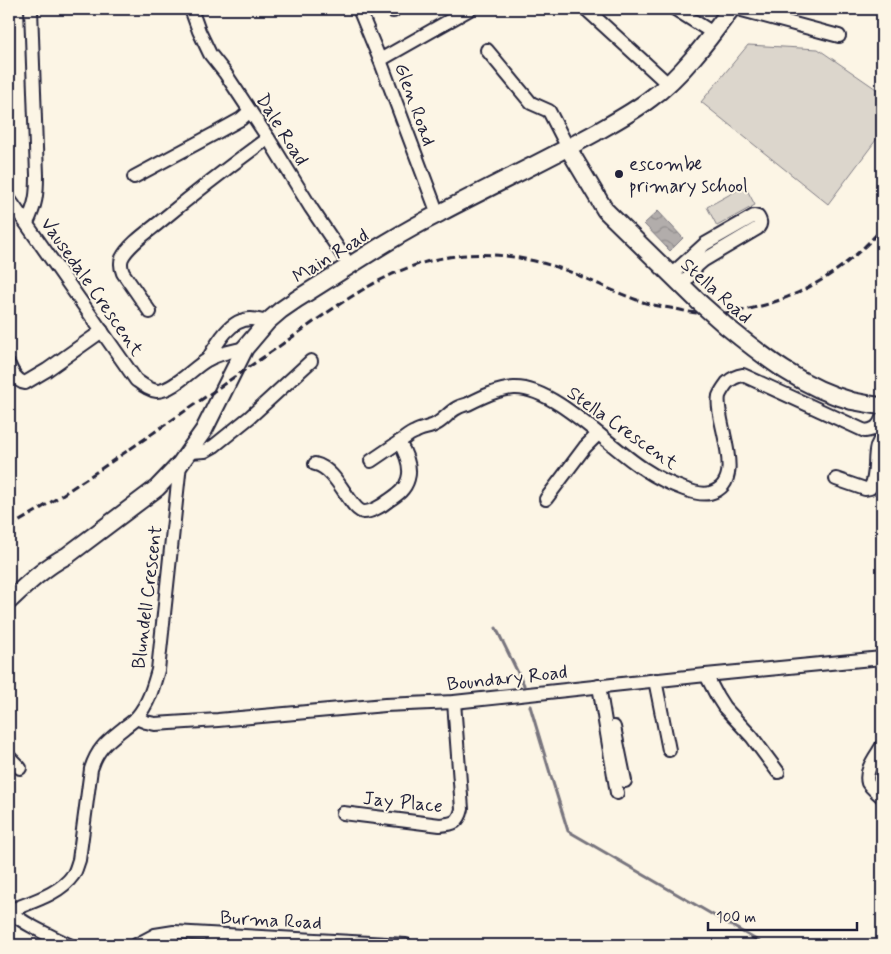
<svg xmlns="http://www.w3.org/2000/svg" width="891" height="954" font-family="Mynerve,sans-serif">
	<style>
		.park { fill: #dcd6cc; stroke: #7f7c84 }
		.water { fill: url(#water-waves); stroke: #78757e }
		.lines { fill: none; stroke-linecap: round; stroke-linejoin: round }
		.stream { stroke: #78757e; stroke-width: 3 }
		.minor-casing { stroke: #22223b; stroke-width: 16 }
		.major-casing { stroke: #22223b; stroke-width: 20 }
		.minor { stroke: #fcf5e5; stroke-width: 12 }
		.major { stroke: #fcf5e5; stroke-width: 16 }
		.rail { stroke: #22223b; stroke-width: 3; stroke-dasharray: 8 4; stroke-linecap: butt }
		.major-bridge-casing { stroke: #22223b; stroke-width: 20; stroke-linecap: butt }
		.major-bridge { stroke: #fcf5e5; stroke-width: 16 }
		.poi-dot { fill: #22223b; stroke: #fcf5e5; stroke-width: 2 }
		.labels { text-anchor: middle; stroke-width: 4; stroke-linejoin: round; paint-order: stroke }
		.street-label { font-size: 19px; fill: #22223b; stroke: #fcf5e5 }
		.poi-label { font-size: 19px; fill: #22223b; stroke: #fcf5e5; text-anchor: start }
	</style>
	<defs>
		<pattern id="water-waves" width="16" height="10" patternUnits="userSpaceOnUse" patternTransform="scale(1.25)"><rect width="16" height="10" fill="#b2adab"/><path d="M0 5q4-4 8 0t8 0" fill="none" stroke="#908c8c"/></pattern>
	</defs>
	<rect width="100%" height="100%" fill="#fcf5e5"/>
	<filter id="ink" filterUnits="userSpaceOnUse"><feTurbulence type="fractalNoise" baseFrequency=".02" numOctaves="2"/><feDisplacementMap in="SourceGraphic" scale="10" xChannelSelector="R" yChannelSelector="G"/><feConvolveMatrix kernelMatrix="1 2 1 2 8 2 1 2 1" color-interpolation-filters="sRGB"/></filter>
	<g filter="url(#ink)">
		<g class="park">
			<polygon points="748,45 818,49 882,93 882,132 828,204 701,102"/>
			<polygon points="745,186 755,205 717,226 707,207"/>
		</g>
		<polygon class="water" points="658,211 683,238 670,251 644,224"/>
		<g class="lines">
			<g class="stream">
				<polyline points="496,628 524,685"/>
				<polyline points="530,706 550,773 568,831 765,945"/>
			</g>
			<defs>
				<g id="minor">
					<polyline points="191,9 199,31 210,54 225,73 268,138 311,208 350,266"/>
					<polyline points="359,9 380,60 438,214"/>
					<polyline points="393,9 393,11"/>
					<polyline points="586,9 668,84"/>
					<polyline points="675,9 713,33"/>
					<polyline points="738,9 839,36"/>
					<polyline points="487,50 531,103 549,111 568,148"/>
					<polyline points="380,60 470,9"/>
					<polyline points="134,177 214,134 241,119 250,111"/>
					<path d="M9 199 136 380C143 385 149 390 157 391 173 391 194 367 207 360 219 353 233 351 245 348"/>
					<path d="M27 223C36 204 37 195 37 175L31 9"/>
					<path d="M671 275 705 244 754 216 758 217C761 222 761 224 758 228L704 260 697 266 682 285"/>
					<path d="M150 312 123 273C121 268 120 263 122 258 129 244 149 231 161 221 196 192 231 165 268 138"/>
					<path d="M208 359C217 343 230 319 251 319 257 319 262 321 267 322"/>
					<path d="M9 365C12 372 16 381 25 383L47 370 102 331"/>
					<polyline points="189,452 205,451 214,446 250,417 311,361"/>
					<polyline points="371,461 399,442"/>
					<path d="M315 464C338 469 350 511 364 512 371 512 382 506 388 501 397 495 405 490 408 479 412 466 405 452 399 442 404 439 409 434 415 432 421 428 430 428 436 424 444 420 449 412 457 408 460 406 464 405 468 404 482 397 498 389 514 388 554 386 610 448 644 469 656 477 670 484 684 489 692 492 702 495 710 493 749 483 714 420 719 396 721 391 724 387 727 383 732 378 736 376 743 375L865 431C874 430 879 427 882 418"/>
					<path d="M836 479 865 489 870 488C878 476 873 460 877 446 879 442 881 439 882 434"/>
					<polyline points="546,499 585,447 598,434"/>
					<polyline points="706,675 717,696 724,707 752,737 778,772"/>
					<polyline points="655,680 669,750"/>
					<polyline points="599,686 617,793"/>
					<polyline points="136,718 146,722 155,724 218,720 385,705 454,702 706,675 882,658"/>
					<polyline points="614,727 625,781"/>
					<path d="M882 746C877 755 864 770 868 783 871 788 878 793 882 797"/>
					<polyline points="9,757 20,768"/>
					<path d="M343 813 440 825C454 824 459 822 462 809L454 702"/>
					<path d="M9 911C30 902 59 895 73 875 76 871 77 865 79 860L91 769C98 747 108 741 125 727 129 724 134 721 137 717 149 703 153 687 158 670L180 464"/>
					<path d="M9 911C27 926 49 935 69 945"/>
					<polyline points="136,945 155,935 174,932 406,945"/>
				</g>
				<g id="major">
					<polyline points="568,148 605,210 699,302"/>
					<path d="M726 326C764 357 803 388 852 401 862 403 872 405 882 406"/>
					<path d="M9 601C27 584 45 567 68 555L157 488 180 464 204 430 245 348 267 322 281 310 297 299C344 270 390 238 440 213 491 186 544 161 595 133 614 122 633 112 650 99 681 77 709 39 731 9"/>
				</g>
			</defs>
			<use href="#minor" class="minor-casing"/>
			<use href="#major" class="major-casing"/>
			<use href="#minor" class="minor"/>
			<use href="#major" class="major"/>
			<path class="rail" d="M9 527C42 509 74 487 105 466 164 426 222 385 281 345 336 307 388 264 456 256 495 251 537 259 573 273 594 282 615 292 637 300 650 305 663 307 676 309 684 311 692 313 700 313 716 315 734 312 749 309 803 297 847 269 882 228"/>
			<defs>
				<polyline id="major-bridge" points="699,302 726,326"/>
			</defs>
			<use href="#major-bridge" class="major-bridge-casing"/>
			<use href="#major-bridge" class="major-bridge"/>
		</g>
	</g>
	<circle class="poi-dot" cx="619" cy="174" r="5"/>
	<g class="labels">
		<g class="street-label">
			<text transform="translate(416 104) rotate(70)" y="7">Glen Road</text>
			<text transform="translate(283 129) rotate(58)" y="7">Dale Road</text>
			<text transform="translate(330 255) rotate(-32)" y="7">Main Road</text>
			<text transform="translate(93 286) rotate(55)" y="7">Vausedale Crescent</text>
			<text transform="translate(717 290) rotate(42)" y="7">Stella Road</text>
			<text transform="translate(623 427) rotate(35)" y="7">Stella Crescent</text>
			<text transform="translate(146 597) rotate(-83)" y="7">Blundell Crescent</text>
			<text transform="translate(507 677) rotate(-6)" y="7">Boundary Road</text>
			<text transform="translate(403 801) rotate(6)" y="7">Jay Place</text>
			<text transform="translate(271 919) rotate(3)" y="7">Burma Road</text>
		</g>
		<g class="poi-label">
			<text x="629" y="170">escombe<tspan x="629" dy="22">primary school</tspan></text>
		</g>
	</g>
	<rect width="891" height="954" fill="none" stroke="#fcf5e5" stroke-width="30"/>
	<rect x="15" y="15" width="861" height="924" fill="none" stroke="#22223b" stroke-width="2" filter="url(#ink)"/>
	<path d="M708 922v8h149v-8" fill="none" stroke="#22223b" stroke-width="2.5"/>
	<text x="716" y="922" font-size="15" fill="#22223b" stroke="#fcf5e5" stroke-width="4" paint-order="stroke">100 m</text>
</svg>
